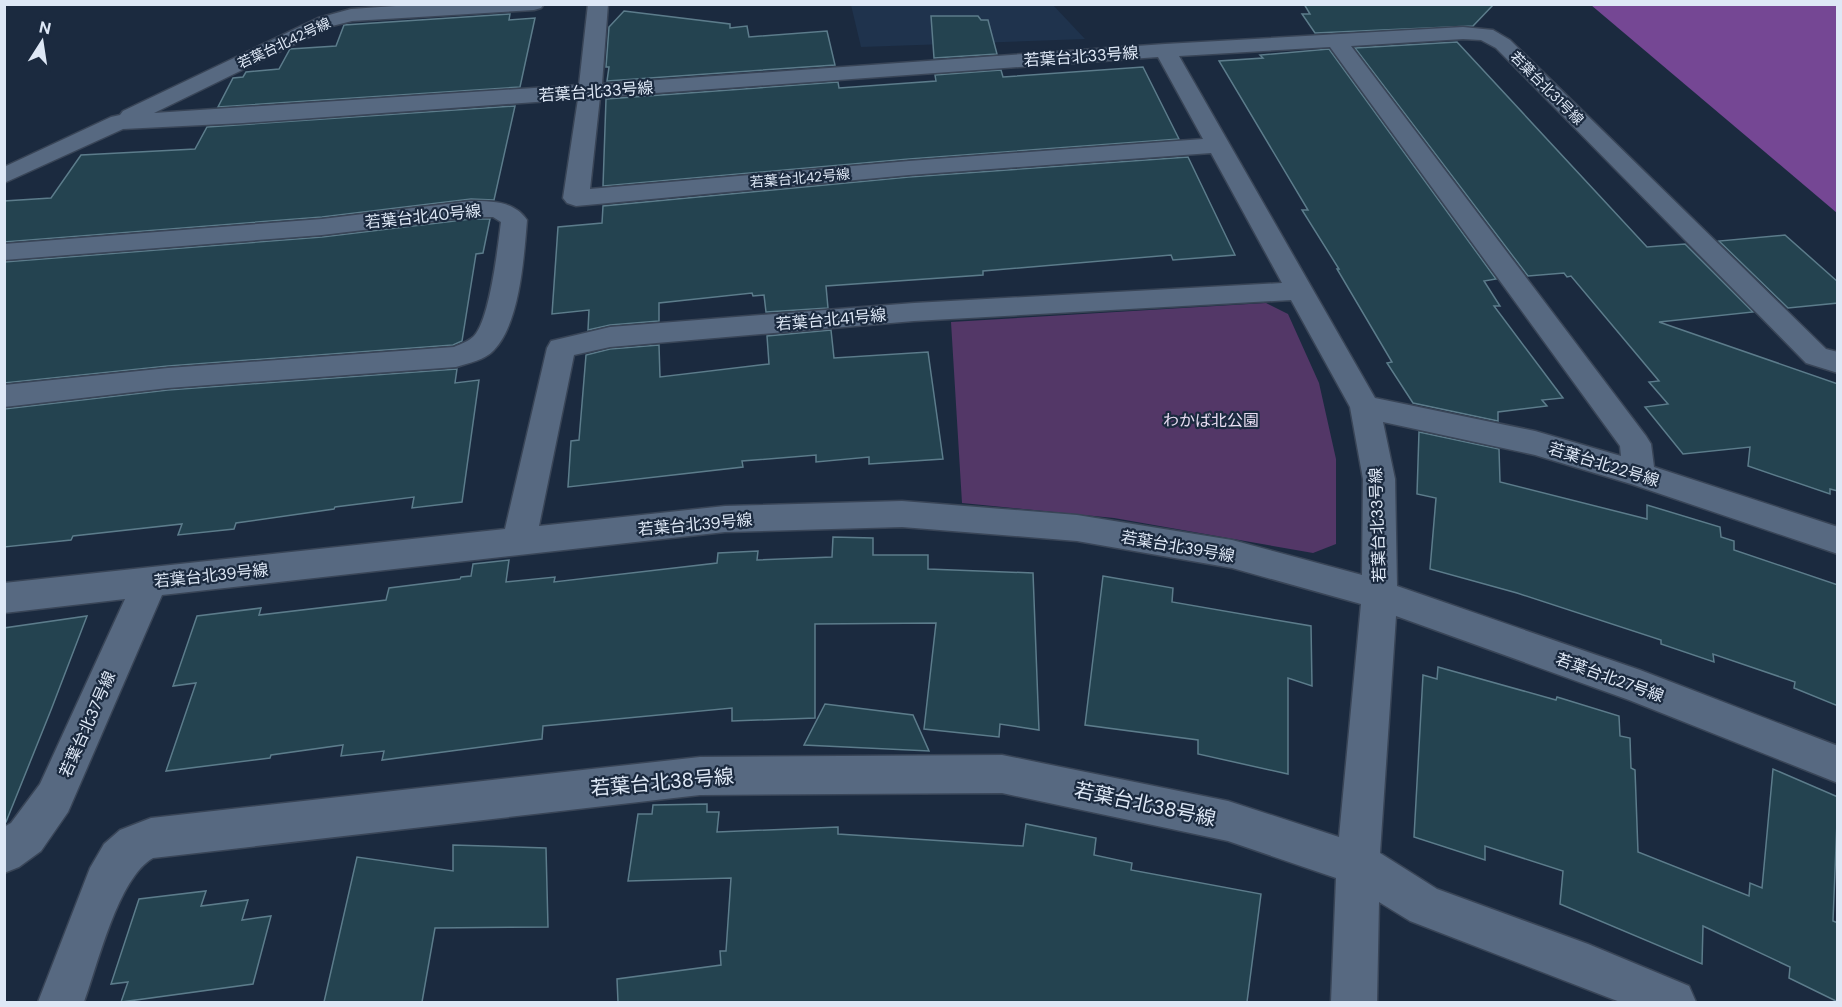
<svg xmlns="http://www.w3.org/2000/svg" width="1842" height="1007" font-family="'DM Sans','Noto Sans JP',sans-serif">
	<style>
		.built { fill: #1f334d }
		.green { fill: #533767 }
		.forest { fill: #754794 }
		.building { fill: #244350; stroke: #5c7c8b; stroke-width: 1.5 }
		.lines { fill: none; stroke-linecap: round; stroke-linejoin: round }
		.street-casing { stroke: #394557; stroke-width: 3 }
		.street { fill: #576981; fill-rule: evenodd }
		.labels { text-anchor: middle; stroke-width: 4.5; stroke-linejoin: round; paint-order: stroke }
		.far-street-label { font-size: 14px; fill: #dee8f6; stroke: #1b2a3f }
		.street-label { font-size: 16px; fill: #dee8f6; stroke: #1b2a3f }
		.park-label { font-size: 16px; fill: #e8ddf2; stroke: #1b2a3f }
		.near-street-label { font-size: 20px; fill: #dee8f6; stroke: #1b2a3f }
	</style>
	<rect width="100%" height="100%" fill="#1b2a3f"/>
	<polygon class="built" points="851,5 1053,5 1085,39 861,47"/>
	<polygon class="green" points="1266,303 1288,314 1319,383 1336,459 1336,544 1313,553 1114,518 962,503 951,322"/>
	<polygon class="forest" points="1591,5 1837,5 1837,213"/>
	<g class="building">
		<polygon points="1304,4 1494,4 1473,26 1315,33 1302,14 1310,14"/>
		<polygon points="624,11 730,24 730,28 747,26 749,37 827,31 835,65 607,81 609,67 606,67 609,27"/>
		<polygon points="510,14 509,20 535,18 520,87 218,107 233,78 243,77 246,72 279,69 290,49 336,46 344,25"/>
		<polygon points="931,16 978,16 981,20 988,20 997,54 934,58"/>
		<polygon points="1457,42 1647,247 1685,244 1753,312 1659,322 1838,384 1838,491 1830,489 1830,494 1748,466 1750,447 1683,454 1645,407 1668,404 1649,382 1659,381 1571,276 1567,277 1564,273 1528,276 1355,48"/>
		<polygon points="1329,49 1496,279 1484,281 1500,306 1494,306 1563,398 1542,400 1547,406 1498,412 1498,421 1413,403 1387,363 1392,362 1337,269 1339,269 1302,210 1308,210 1219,61 1263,58 1260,55"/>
		<polygon points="1143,67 1179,139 909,159 603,186 606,99 838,82 839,88 936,81 935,75 1001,70 1003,77"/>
		<polygon points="515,106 494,200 471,199 322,217 4,242 4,201 51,198 81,155 195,149 207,127"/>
		<polygon points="1188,157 1235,255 1173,260 1171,255 983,271 983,275 826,286 828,308 766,312 764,295 753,296 752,293 659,303 659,321 610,325 588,330 589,310 552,314 558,227 602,223 603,206 909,177"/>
		<polygon points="471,219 490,219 483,253 476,254 462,341 453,345 168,366 4,383 4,262 322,237"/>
		<polygon points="1785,235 1838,282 1838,303 1788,308 1719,241"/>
		<polygon points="831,330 834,358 928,352 943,459 869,464 869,457 816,462 816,455 742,461 743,467 568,487 571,441 579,440 586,355 610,349 659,345 660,377 769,364 767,336"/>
		<polygon points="457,369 455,383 479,380 462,502 412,508 414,497 335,507 334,509 236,523 234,529 178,535 182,524 73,536 71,540 4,547 4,409 168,390"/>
		<polygon points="1419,432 1499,449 1500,482 1647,519 1647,505 1720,527 1721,537 1734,541 1734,550 1838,585 1838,706 1794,688 1795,682 1713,654 1714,662 1661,644 1661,640 1517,593 1430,569 1436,498 1417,494"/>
		<polygon points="833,537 873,538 873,555 928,555 928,569 1033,573 1039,730 1000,724 999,737 924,729 936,623 815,624 815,718 732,721 732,708 543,726 542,739 382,760 384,751 341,756 343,745 271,755 270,758 166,771 196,683 173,686 197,616 261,608 259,615 386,600 389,588 460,579 461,577 471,576 473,564 509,560 506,582 555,577 554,582 717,563 718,553 758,551 757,560 832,557"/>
		<polygon points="1103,576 1173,588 1172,602 1311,626 1312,686 1288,678 1288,774 1198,754 1198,740 1085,725"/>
		<polygon points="87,616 51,710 6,822 4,822 4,628"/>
		<polygon points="1438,667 1556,700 1557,697 1619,716 1620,736 1630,738 1631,768 1635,770 1638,852 1749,896 1750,883 1762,888 1773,769 1838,797 1833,921 1838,923 1838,1002 1789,978 1790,967 1703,926 1702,964 1560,904 1563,871 1485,846 1485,860 1414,837 1423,675 1437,679"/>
		<polygon points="825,704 913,715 929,751 804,745"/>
		<polygon points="707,804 707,812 719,812 717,832 838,827 838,834 1023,846 1026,824 1096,838 1094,855 1132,863 1131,870 1261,894 1247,1002 618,1002 617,979 721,965 720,951 726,951 731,878 628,881 638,814 652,814 653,805"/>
		<polygon points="453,845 546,848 548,927 435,928 422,1002 324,1002 357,857 453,871"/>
		<polygon points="206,891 201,906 248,900 242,920 271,916 253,984 121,1002 128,982 111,984 139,899"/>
	</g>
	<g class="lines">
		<defs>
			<g id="street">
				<path d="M425 4H544L541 8 534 10 352 21 332 26 154 113 579 85 588 4H608L602 84 1165 44 1463 27 1493 30 1510 40 1826 349 1838 352V373L1806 363 1496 48 1481 40 1463 39 1351 46 1646 436 1651 444 1654 467 1838 527V554L1631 484 1535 455 1383 422 1395 479 1397 586 1640 670 1838 746V783L1629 700 1396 616 1380 853 1437 889 1588 944 1689 986 1696 1002H1620L1410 921 1379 902 1377 1002H1331L1336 878 1228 841 1002 793 700 795 153 858C118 878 98 964 84 1002H38L90 868 104 844 120 830 151 818 700 757 1002 755 1228 801 1339 837 1361 604 1232 568 1077 541 902 527 725 532 162 595 68 812 41 851 19 867 4 873V827L11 823 40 784 125 599 4 613V583L505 529 547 348 551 341 610 327 914 303 1282 283 1211 153 909 175 576 206 567 203 563 198 578 99 243 123 123 129 4 183V167L111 117 120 115 123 111 318 18 351 9ZM1330 47 1620 446 1621 456 1535 431 1375 398 1179 56ZM1158 57 1203 139 909 161 590 189 600 97ZM1291 300 1350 407 1363 479 1362 575 1232 540 1077 515 902 501 725 506 539 526 574 355 610 347 914 321Z"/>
				<path d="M471 201C492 201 514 201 527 220 524 256 520 323 494 350 485 360 469 363 456 367L168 388 4 407V385L168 368 454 347C461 344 469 341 474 336 490 319 498 246 501 222L493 217H471L322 235 4 260V244L322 219Z"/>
			</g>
		</defs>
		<use href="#street" class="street-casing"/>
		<use href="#street" class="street"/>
	</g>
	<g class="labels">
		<g class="far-street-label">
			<text transform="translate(284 43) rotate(-25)" y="5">若葉台北42号線</text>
			<text transform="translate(1547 88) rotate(45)" y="5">若葉台北31号線</text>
			<text transform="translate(800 178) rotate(-5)" y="5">若葉台北42号線</text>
		</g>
		<g class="street-label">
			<text transform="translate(1081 56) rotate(-4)" y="6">若葉台北33号線</text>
			<text transform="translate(596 91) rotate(-4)" y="6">若葉台北33号線</text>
			<text transform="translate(423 216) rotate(-6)" y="6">若葉台北40号線</text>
			<text transform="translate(831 319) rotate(-5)" y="6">若葉台北41号線</text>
			<text transform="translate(1604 464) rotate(17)" y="6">若葉台北22号線</text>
			<text transform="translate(695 524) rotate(-5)" y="6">若葉台北39号線</text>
			<text transform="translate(1377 525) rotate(-92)" y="6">若葉台北33号線</text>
			<text transform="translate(1178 546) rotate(10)" y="6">若葉台北39号線</text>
			<text transform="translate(211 575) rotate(-6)" y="6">若葉台北39号線</text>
			<text transform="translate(1610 677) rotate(20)" y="6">若葉台北27号線</text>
			<text transform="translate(87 724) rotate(-66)" y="6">若葉台北37号線</text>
		</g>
		<g class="park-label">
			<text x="1211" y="426">わかば北公園</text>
		</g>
		<g class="near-street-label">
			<text transform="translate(662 782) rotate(-5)" y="7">若葉台北38号線</text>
			<text transform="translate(1145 804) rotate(12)" y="7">若葉台北38号線</text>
		</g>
	</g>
	<rect width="1842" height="1007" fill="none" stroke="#dee8f6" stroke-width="12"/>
	<g transform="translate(42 42) rotate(12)" stroke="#1b2a3f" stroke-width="4.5" paint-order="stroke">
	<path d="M0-4.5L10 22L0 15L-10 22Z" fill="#dee8f6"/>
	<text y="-9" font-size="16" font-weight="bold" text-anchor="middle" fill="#dee8f6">N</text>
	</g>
</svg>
